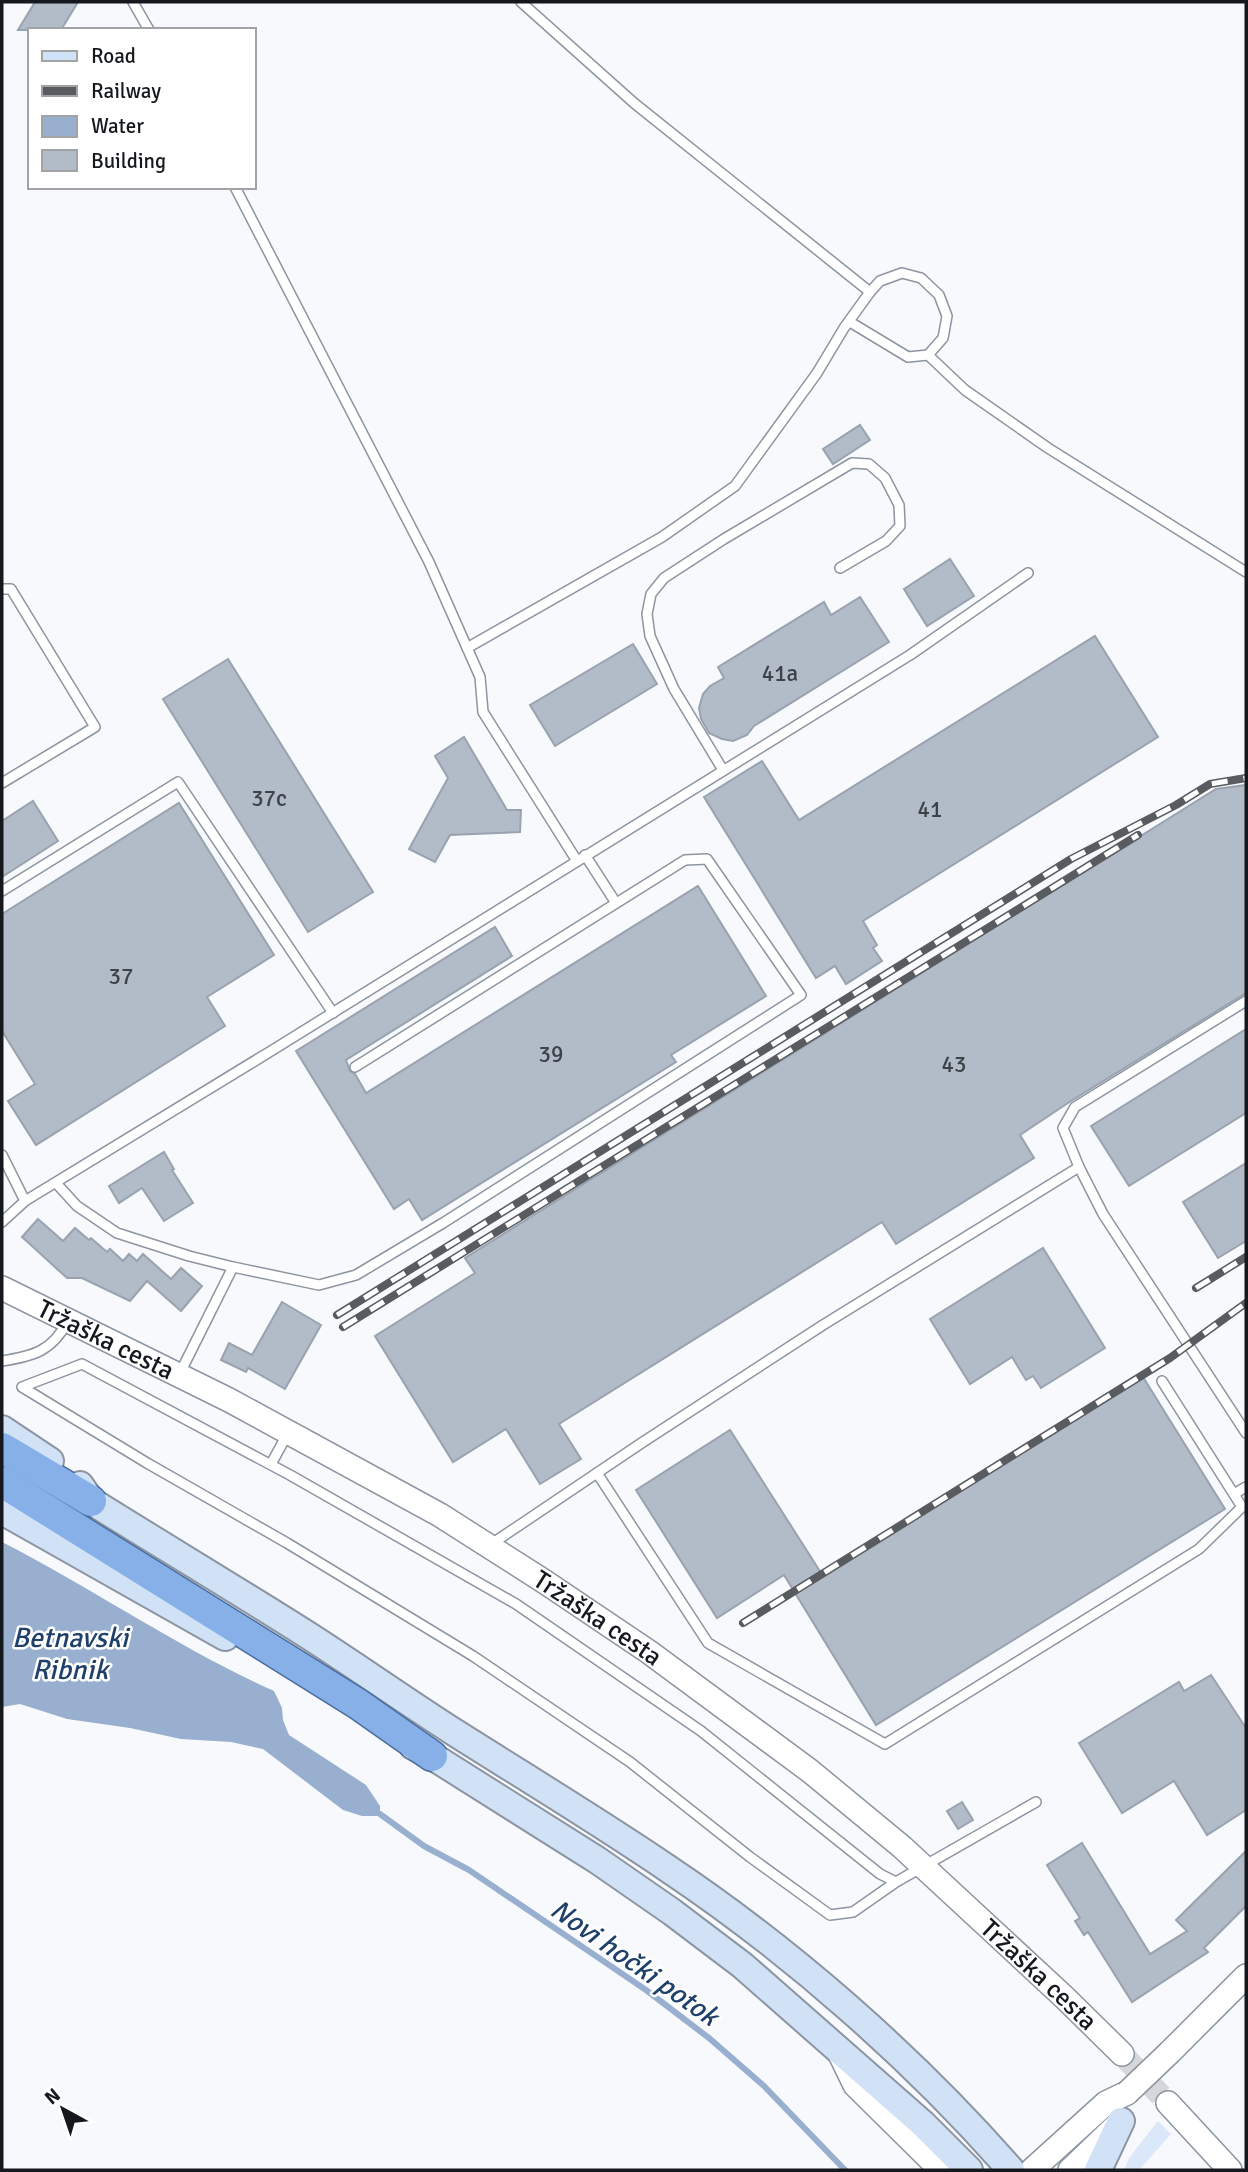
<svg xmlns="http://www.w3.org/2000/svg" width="1248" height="2172" font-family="Signika,sans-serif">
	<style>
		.green { fill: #dbe8f9 }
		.water { fill: #98afcf }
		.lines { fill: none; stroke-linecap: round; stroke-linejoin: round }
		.stream { stroke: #98afcf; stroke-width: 6 }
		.building { fill: #b2bbc8; stroke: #99a2af; stroke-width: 2 }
		.tertiary-tunnel { stroke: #d5d7db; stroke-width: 23; stroke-dasharray: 23 11; stroke-linecap: butt }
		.service-casing { stroke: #8c95a1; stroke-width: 12 }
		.tertiary-casing { stroke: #8c95a1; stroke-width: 26 }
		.secondary-casing { stroke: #8c95a1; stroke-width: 30 }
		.trunk-casing { stroke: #4a6e9c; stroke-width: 33 }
		.service { stroke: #fff; stroke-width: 9 }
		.tertiary { stroke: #fff; stroke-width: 23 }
		.secondary { stroke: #d1e1f6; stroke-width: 26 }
		.trunk { stroke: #86b0e7; stroke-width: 30 }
		.rail-casing { stroke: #585b5f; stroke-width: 8 }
		.rail { stroke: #fff; stroke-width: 5; stroke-dasharray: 16; stroke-linecap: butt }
		.tertiary-bridge-casing { stroke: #8c95a1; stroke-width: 26; stroke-linecap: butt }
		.tertiary-bridge { stroke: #fff; stroke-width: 23 }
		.labels { text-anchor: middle; stroke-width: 5; stroke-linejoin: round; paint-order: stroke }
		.number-label { font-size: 23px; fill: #3c4248 }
		.street-label { font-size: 26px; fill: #15191d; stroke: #fff }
		.water-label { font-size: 28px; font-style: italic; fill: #1f406a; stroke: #fff }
	</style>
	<rect width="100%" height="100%" fill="#f7f9fc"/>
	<polygon class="green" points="1158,2121 1171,2134 1139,2170 1124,2170 1129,2158"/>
	<path class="water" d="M2 1542C94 1589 180 1649 274 1691L282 1708 283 1720 289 1735 366 1785 380 1806V1814L377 1816H362L343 1810 263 1749 231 1742 181 1739 130 1728 67 1719 20 1704 2 1707Z"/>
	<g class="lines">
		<polyline class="stream" points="380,1814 424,1846 469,1870 646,1990 709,2038 764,2086 845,2170"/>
	</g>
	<g class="building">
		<polygon points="35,2 78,2 61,30 18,30"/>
		<polygon points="860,425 870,440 833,464 823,449"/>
		<polygon points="950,559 974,596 927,626 904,589"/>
		<polygon points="860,597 889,642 754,726 747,735 733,741 722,739 709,733 701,719 699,708 703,694 710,686 724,678 718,667 824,602 831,615"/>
		<polygon points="1095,636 1158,737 863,921 877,945 873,948 882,961 846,984 835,966 816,978 704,797 762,761 799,820"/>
		<polygon points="633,644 657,684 555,746 530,705"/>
		<polygon points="228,659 373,892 308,932 163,699"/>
		<polygon points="464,737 507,810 521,810 520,832 450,835 435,862 409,849 448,778 435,756"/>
		<polygon points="1246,785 1246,993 1071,1101 1020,1135 1034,1158 896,1244 882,1222 559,1424 581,1459 540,1484 506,1429 453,1462 375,1336 475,1273 465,1258 1216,789"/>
		<polygon points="33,801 58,841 2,877 2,821"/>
		<polygon points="179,803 274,955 207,997 225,1026 36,1145 8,1101 35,1084 2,1031 2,914"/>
		<polygon points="698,886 766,996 671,1055 676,1062 422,1220 409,1199 394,1209 296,1051 495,927 512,956 346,1060 350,1071 355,1074 366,1093"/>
		<polygon points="1246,1029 1246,1113 1129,1186 1091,1126"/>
		<polygon points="164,1152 174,1169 172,1170 193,1203 164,1221 142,1188 119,1203 109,1186"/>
		<polygon points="1246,1163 1246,1241 1218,1258 1183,1202"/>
		<polygon points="38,1219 63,1241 75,1228 89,1240 91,1238 107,1252 110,1249 123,1261 129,1254 137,1261 143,1254 171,1279 181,1268 202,1286 181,1311 147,1281 130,1301 82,1278 67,1278 22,1237"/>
		<polygon points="1043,1248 1105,1348 1041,1388 1033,1376 1026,1380 1012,1357 970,1384 930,1319"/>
		<polygon points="282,1302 321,1325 285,1389 248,1368 246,1372 221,1360 229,1343 252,1355"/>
		<polygon points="1143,1377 1225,1509 876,1725 784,1575 717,1618 636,1490 730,1430 823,1576"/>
		<polygon points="1211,1675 1246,1728 1246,1810 1207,1835 1174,1781 1122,1813 1079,1743 1179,1682 1184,1691"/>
		<polygon points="962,1802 973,1820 958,1829 947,1811"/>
		<polygon points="1082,1843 1150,1954 1187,1931 1176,1920 1246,1851 1246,1906 1204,1948 1208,1952 1132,2002 1088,1932 1084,1935 1075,1921 1080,1918 1047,1865"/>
	</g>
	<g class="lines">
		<polyline class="tertiary-tunnel" points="1122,2054 1168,2103"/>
		<defs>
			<g id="service">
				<polyline points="133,2 149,30"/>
				<polyline points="521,2 634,103 870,292"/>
				<polyline points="235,187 429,562 480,677 483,712 577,861"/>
				<polyline points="928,355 965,390 1048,448 1246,572"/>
				<polyline points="2,589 11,589 95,727 2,783"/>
				<polyline points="467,648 662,537 735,486 817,373 844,328 870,292 880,281 902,273 921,278 939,295 947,316 943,338 928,355 908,357 850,322"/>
				<polyline points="723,770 674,689 650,636 647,614 651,594 664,578 724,539 852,463 869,464 885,478 899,505 900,526 886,541 840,568"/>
				<polyline points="585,855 616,903"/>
				<polyline points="2,891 178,782 333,1013"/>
				<polyline points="2,1155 25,1201"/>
				<polyline points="1079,1167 1103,1214 1246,1433"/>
				<polyline points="56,1183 77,1206 117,1233 189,1256 233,1267 319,1285 356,1275 443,1223 801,995 707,859 685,860 355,1067"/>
				<polyline points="2,1222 25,1201 271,1051 910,655 1028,573"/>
				<path d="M2 1361C34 1356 52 1351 68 1321"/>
				<polyline points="180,1373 233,1267"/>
				<polyline points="271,1464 288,1433"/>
				<polyline points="597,1473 708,1643 885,1744 1199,1549 1242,1507 1162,1381"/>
				<polyline points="1234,1494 1246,1487"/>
				<polyline points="490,1545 643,1442 823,1325 1079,1167 1063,1128 1075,1107 1246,1001"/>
				<polyline points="896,1882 853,1912 830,1915 750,1857 630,1762 473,1656 287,1543 147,1463 22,1387 82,1364 290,1475 516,1604 701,1731 880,1874 896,1882 1036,1802"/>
			</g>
			<g id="tertiary">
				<path id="s1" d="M2 1288 229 1400 440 1515 545 1582 649 1652 810 1771 902 1847 1064 1997 1122 2054"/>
				<polyline points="839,2052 855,2085 941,2170"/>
				<polyline points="1170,2052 1246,1976"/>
				<polyline points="1168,2103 1230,2170"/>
				<polyline points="1032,2170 1106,2103 1127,2093"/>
				<polyline points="1070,2170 1116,2126"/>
			</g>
			<g id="secondary">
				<polyline points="2,1429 50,1461"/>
				<path d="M80 1485 91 1501C163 1546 235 1589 306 1634 356 1666 404 1700 454 1732 525 1777 598 1821 667 1868 791 1951 913 2058 1011 2170"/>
				<polyline points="2,1511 225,1637"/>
				<polyline points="413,1746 432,1756 597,1860 672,1912 742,1965 923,2124 969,2170"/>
				<polyline points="1098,2170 1121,2121"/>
			</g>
			<g id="trunk">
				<polyline points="2,1448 91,1501"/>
				<polyline points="2,1482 358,1704 432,1756"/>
			</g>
		</defs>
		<use href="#service" class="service-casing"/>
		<use href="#tertiary" class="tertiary-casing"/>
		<use href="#secondary" class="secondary-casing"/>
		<use href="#trunk" class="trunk-casing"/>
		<use href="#service" class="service"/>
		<use href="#tertiary" class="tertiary"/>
		<use href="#secondary" class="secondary"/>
		<use href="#trunk" class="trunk"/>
		<defs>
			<g id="rail">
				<polyline points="1196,1288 1246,1257"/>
				<polyline points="337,1315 1071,859 1176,805 1210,784 1246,778"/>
				<polyline points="343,1327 1138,835"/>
				<polyline points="743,1623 1170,1358 1246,1303"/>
			</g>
		</defs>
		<use href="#rail" class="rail-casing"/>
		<use href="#rail" class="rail"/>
		<defs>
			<polyline id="tertiary-bridge" points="1127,2093 1170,2052"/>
		</defs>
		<use href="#tertiary-bridge" class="tertiary-bridge-casing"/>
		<use href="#tertiary-bridge" class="tertiary-bridge"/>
	</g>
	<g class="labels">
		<g class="number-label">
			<text x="780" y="681">41a</text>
			<text x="269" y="806">37c</text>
			<text x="930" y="817">41</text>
			<text x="121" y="984">37</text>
			<text x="551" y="1062">39</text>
			<text x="954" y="1072">43</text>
		</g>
		<g class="street-label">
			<text dy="9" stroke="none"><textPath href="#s1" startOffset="116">Tržaška cesta</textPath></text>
			<text dy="9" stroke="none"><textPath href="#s1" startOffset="682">Tržaška cesta</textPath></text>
			<text dy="9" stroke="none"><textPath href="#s1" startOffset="1250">Tržaška cesta</textPath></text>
		</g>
		<g class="water-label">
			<text x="70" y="1647">Betnavski<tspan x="70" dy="32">Ribnik</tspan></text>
			<text transform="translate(635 1962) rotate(35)" y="10">Novi hočki potok</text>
		</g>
	</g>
	<rect width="1248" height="2172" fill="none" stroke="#15191d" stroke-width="7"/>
	<rect x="28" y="28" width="228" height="161" fill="#ffffff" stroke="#a1a3a5" stroke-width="2"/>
	<rect x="42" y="51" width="35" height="10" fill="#d1e1f6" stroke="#a1a3a5" stroke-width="2"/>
	<text x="91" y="63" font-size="21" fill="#15191d">Road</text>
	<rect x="42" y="86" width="35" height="10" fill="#585b5f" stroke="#a1a3a5" stroke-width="2"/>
	<text x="91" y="98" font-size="21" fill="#15191d">Railway</text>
	<rect x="42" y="116" width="35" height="21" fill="#98afcf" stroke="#a1a3a5" stroke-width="2"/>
	<text x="91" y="133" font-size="21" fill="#15191d">Water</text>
	<rect x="42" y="150" width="35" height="21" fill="#b2bbc8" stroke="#a1a3a5" stroke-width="2"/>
	<text x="91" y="168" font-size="21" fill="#15191d">Building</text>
	<g transform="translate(63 2109) rotate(320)" stroke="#ffffff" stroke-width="5" paint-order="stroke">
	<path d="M0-5L12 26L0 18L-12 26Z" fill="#15191d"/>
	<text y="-10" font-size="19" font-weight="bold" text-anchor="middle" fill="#15191d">N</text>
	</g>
</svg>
